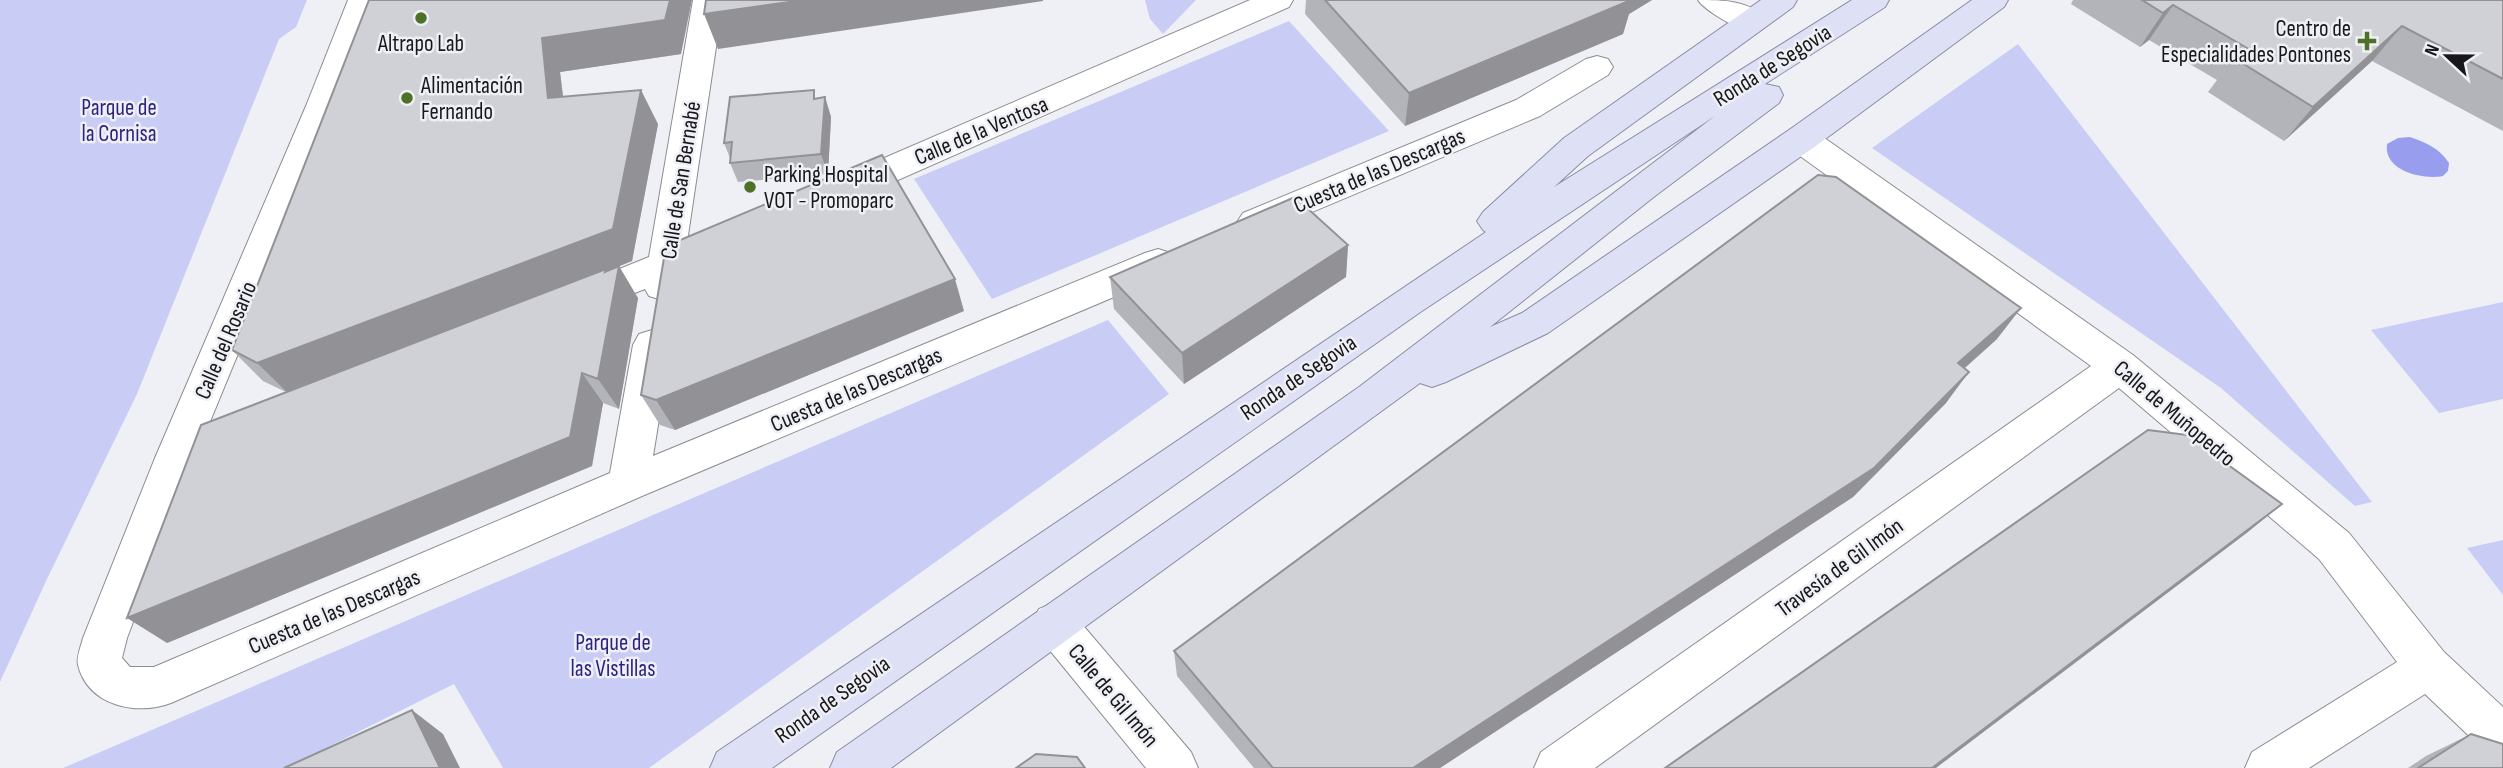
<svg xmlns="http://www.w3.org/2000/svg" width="2503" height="768" font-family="'Sofia Sans Condensed',sans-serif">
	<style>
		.green { fill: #c9cdf5 }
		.water { fill: #989dee }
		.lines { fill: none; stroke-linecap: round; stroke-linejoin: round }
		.minor-casing { stroke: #8c8d92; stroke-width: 2 }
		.major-casing { stroke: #8a8da5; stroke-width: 2 }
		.minor { fill: #fff; fill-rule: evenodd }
		.major { fill: #dee0f6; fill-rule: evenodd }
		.wall { fill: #b3b4b9 }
		.shaded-wall { fill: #929296 }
		.building { fill: #d0d1d7; stroke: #929296; stroke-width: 2 }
		.poi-dot { fill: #4f7027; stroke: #eff0f6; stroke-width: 2.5 }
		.labels { text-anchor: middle; stroke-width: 5; stroke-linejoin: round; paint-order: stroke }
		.poi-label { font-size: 23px; fill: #18181a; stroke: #eff0f6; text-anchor: start }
		.street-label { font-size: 23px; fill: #18181a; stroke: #eff0f6 }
		.park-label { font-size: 23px; fill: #2e2480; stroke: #eff0f6 }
	</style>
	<rect width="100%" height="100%" fill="#eff0f6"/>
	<g class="green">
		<polygon points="0,0 307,0 296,27 279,39 137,394 47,579 0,682"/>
		<polygon points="1145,0 1196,0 1163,34 1150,19"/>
		<polygon points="1289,21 1389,131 992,299 914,179"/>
		<polygon points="2018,44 2372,502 2355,506 2221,388 1872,148"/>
		<polygon points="2503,302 2503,399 2439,413 2371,330"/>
		<polygon points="1108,320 1169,394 649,768 503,768 454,684 286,768 63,768"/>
		<polygon points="2503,540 2503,595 2467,548"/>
	</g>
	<path class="water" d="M2410 137C2427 143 2439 148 2449 163L2448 171 2443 176C2423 180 2383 171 2387 144L2398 138Z"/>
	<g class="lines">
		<defs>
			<g id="minor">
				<path d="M348 0H378L340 106 195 458 127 638 122 658 130 667H154L610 473 633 345 639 334 652 330 665 334 671 345 653 456 1145 253 1158 249 1171 253 1176 263 1171 273 642 496 171 703C137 716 88 706 78 665 76 658 81 646 83 638L155 458 306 106Z"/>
				<polygon points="693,0 723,0 687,242 710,233 723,237 728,247 723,257 682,273 675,296 662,300 649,296 645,289 578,315 565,311 560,301 565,291 649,257"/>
				<polygon points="1250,0 1293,0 1289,7 855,199 843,203 831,199 826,190 831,181"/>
				<path d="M1698 0C1722 0 1752 0 1767 21L1762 28C1758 29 1755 31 1751 31 1739 31 1704 10 1698 0Z"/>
				<polygon points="1597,56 1608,59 1613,67 1608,75 1540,116 1267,231 1255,235 1243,231 1237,222 1243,213 1516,100 1586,59"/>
				<polygon points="1801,127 1813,130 2133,355 2349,533 2444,652 2503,707 2503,759 2487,753 2425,694 2309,768 2245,768 2252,752 2397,662 2319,559 2119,388 1595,768 1534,768 1541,752 2091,366 1789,148 1784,139 1789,130"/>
				<polygon points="1054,603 1069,609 1191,752 1198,768 1146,768 1039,637 1032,623 1039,609"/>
			</g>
			<polygon id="major" points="1761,0 1797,0 1793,7 1588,156 1554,187 1852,0 1889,0 1885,7 1765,84 1779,87 1783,95 1779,103 1655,196 1490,327 1522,313 1789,130 1972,0 2008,0 2004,7 1813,148 1548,333 1446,382 1432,387 1420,383 891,768 830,768 837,752 1359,387 1715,116 1419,313 772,768 710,768 717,752 1486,232 1483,230 1477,221 1483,212 1564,138"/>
		</defs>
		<use href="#minor" class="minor-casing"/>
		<use href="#major" class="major-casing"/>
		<use href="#minor" class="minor"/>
		<use href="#major" class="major"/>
	</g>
	<g class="wall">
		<polygon points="369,0 681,54 560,72 563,96 658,124 632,261 607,271 638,298 619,409 603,403 592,466 167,643 286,392 263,381 232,350"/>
		<polygon points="1306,0 1652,0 1629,14 1623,34 1405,126 1305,14"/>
		<polygon points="2073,0 2503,0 2503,131 2372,61 2284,141 2208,92 2217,80 2149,40 2140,47 2071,4"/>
		<polygon points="825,97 831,117 828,174 738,182 730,163 730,158 724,143 817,98"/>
		<polygon points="1348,245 1346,277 1184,384 1114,309 1110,277"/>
		<polygon points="964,311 675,430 660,425 641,395"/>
		<polygon points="1997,339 1964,368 1946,403 1853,497 1440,768 1254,768 1177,676 1174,651"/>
		<polygon points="2471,734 2503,768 2408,768 2426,756"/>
	</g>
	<g class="shaded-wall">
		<polygon points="670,0 692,0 681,54 560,72 567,131 548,98 542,38"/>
		<polygon points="804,0 1043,0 1043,1 718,49 704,14"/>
		<polygon points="1628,0 1652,0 1629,14 1623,34 1405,126 1409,93"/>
		<polygon points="2173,5 2149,40 2140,47 2163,13"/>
		<polygon points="2402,26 2372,61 2284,141 2313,107"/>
		<polygon points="641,90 658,124 632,261 607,271 616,285 619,266 638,298 619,409 598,379 615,289 289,394 257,363"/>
		<polygon points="825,97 831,117 828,174 821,154"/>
		<polygon points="1348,245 1346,277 1184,384 1182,353"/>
		<polygon points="955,279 964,311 675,430 656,400"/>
		<polygon points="2021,308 1997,339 1936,394 1958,363"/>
		<polygon points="1969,372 1946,403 1853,497 1440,768 1413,768"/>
		<polygon points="582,373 603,403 592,466 167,643 127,618"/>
		<polygon points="2282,504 2248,532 1936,768 1932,768"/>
		<polygon points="412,710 443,734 460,768 440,768"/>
	</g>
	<g class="building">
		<polygon points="369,0 670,0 665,20 542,38 548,98 641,90 613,229 257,363 232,350"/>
		<polygon points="706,0 804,0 704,14"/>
		<polygon points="1325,0 1631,0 1409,93"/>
		<polygon points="2142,0 2503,0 2503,79 2402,26 2313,107 2234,58 2247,48 2173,5 2163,13"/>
		<polygon points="814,90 814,99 825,97 821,154 730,163 732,142 724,143 730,97"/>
		<polygon points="882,155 955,279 656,400 641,395 666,246"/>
		<polygon points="1818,175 1836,177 2021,308 1958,363 1969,372 1874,468 1413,768 1273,768 1174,651"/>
		<polygon points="1295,197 1348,245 1182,353 1110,277"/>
		<polygon points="619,266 598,379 582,373 570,437 127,618 201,425 606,269 605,272"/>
		<polygon points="2148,430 2187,435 2282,504 1932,768 1665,768"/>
		<polygon points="412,710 440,768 284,768"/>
		<polygon points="2471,734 2503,744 2503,768 2418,768"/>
		<polygon points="1036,754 1077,757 1085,768 1016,768"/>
	</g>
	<g class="poi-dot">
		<circle cx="421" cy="18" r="7"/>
		<path d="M2363.5 30.5h7v7h7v7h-7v7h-7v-7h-7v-7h7z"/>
		<circle cx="407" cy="98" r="7"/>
		<circle cx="750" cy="187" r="7"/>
	</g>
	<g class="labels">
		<g class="poi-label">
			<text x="2351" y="36" text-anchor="end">Centro de<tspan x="2351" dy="26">Especialidades Pontones</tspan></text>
			<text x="421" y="51" text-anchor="middle">Altrapo Lab</text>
			<text x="421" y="93">Alimentación<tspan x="421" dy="26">Fernando</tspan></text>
			<text x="764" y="182">Parking Hospital<tspan x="764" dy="26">VOT - Promoparc</tspan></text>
		</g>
		<g class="street-label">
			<text transform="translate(1772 65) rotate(-32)" y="8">Ronda de Segovia</text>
			<text transform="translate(981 130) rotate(-23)" y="8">Calle de la Ventosa</text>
			<text transform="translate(1379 170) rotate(-23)" y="8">Cuesta de las Descargas</text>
			<text transform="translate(680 180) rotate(-81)" y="8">Calle de San Bernabé</text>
			<text transform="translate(225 340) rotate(-67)" y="8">Calle del Rosario</text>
			<text transform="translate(1298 377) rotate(-34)" y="8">Ronda de Segovia</text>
			<text transform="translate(856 389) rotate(-23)" y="8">Cuesta de las Descargas</text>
			<text transform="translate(2175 413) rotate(40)" y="8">Calle de Muñopedro</text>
			<text transform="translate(1839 567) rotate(-36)" y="8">Travesía de Gil Imón</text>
			<text transform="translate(334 611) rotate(-23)" y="8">Cuesta de las Descargas</text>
			<text transform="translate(1114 695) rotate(50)" y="8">Calle de Gil Imón</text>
			<text transform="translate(832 699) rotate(-35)" y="8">Ronda de Segovia</text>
		</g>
		<g class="park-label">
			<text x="119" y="115">Parque de<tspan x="119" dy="26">la Cornisa</tspan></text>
			<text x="613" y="650">Parque de<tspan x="613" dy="26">las Vistillas</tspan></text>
		</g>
	</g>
	<g transform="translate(2447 56) rotate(292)" stroke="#eff0f6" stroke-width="5" paint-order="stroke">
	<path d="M0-5L12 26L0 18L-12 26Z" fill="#18181a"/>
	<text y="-10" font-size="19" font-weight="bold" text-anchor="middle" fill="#18181a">N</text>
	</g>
</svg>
